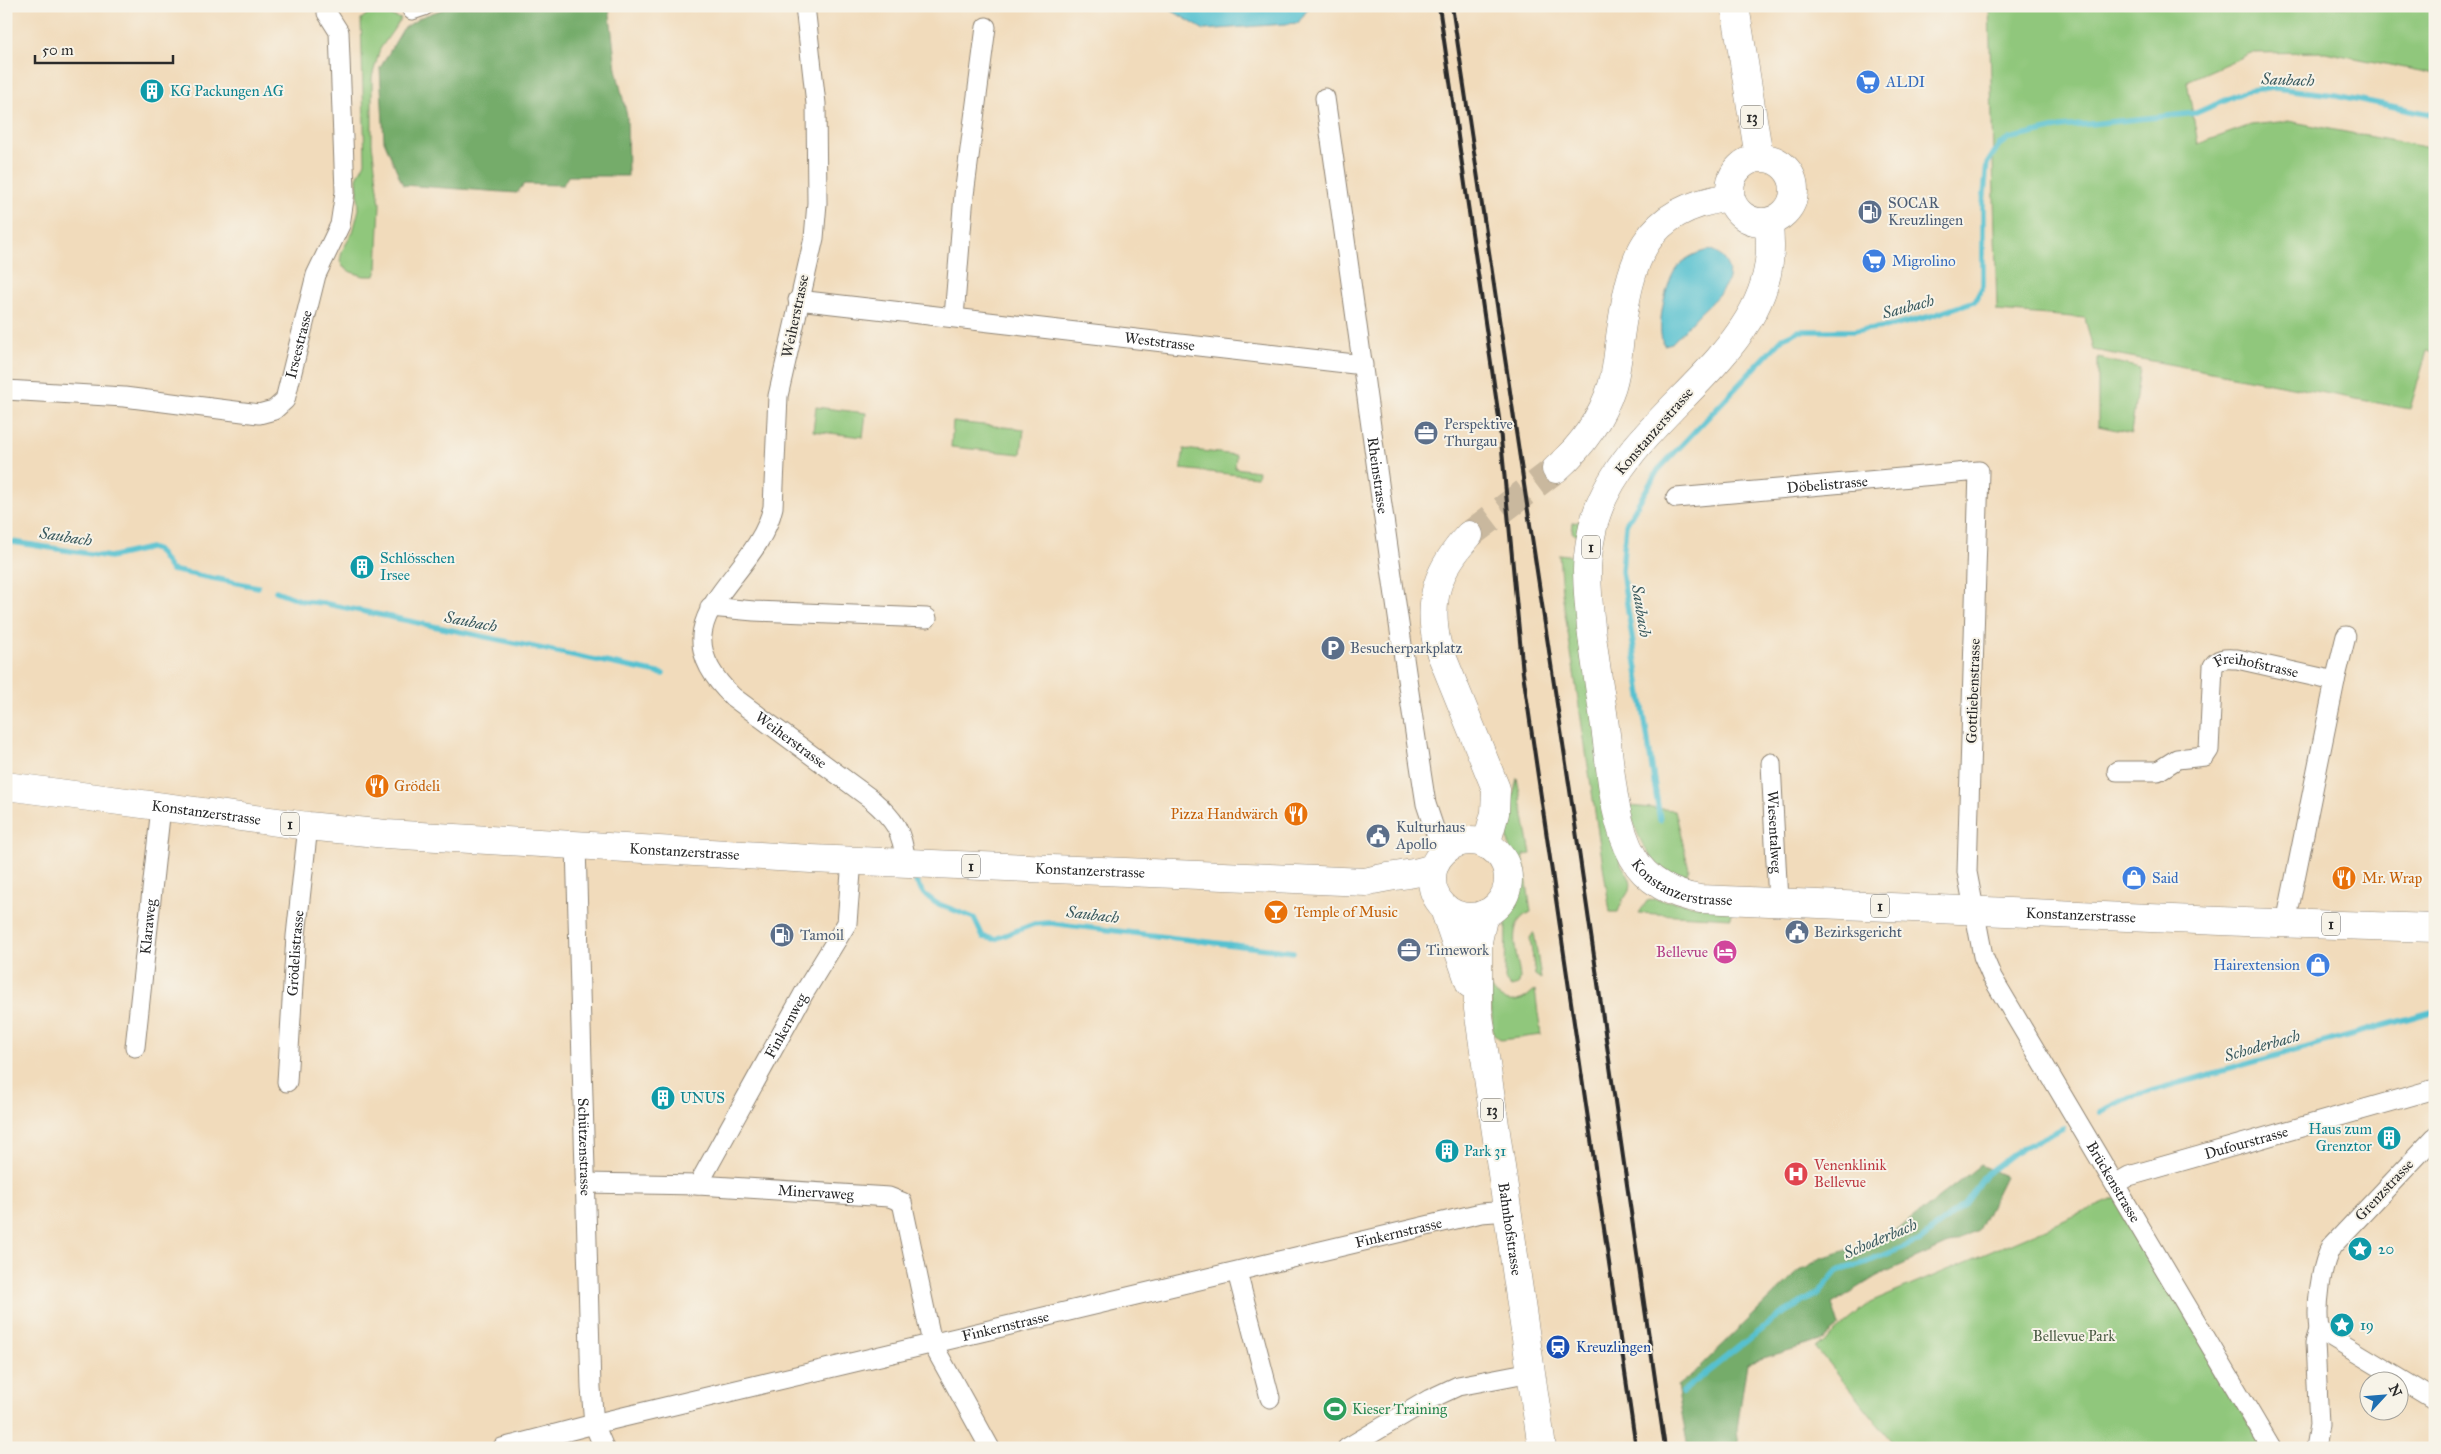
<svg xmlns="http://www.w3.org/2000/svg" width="2441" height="1454" font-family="'IM FELL Great Primer',serif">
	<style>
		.green { fill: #90c77b; stroke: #5e7953 }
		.forest { fill: #74ac6b; stroke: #506c4b }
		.water { fill: #56c1d0; stroke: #40767e }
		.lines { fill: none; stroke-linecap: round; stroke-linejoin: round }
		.stream { stroke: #56c1d0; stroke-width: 5.5 }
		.primary-tunnel { stroke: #c9b89e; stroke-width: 28; stroke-dasharray: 28 14; stroke-linecap: butt }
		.street-casing { stroke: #8e8373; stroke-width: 21 }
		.primary-casing { stroke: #8e8373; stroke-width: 29 }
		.street { stroke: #fff; stroke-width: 19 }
		.primary { stroke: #fff; stroke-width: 28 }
		.rail { stroke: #2b2b2b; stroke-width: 4 }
		.labels { text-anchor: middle; stroke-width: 4; stroke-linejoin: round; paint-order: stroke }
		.shield { fill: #f7f3e8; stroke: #686764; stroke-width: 1 }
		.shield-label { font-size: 14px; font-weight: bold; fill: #2b2b2b }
		.shop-label { font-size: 15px; fill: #366cbe; stroke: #f7f3e8; text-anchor: start }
		.culture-label { font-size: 15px; fill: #0d838f; stroke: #f7f3e8; text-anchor: start }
		.service-label { font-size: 15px; fill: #4e5e75; stroke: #f7f3e8; text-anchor: start }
		.street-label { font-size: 15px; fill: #2b2b2b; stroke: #f7f3e8 }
		.food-label { font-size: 15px; fill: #c56008; stroke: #f7f3e8; text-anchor: start }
		.hotel-label { font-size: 15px; fill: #b23c85; stroke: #f7f3e8; text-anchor: end }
		.health-label { font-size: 15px; fill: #be3a42; stroke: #f7f3e8; text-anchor: start }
		.park-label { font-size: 15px; fill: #495a43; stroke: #f7f3e8 }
		.transit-label { font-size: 15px; fill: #164399; stroke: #f7f3e8; text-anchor: start }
		.leisure-label { font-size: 15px; fill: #27864d; stroke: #f7f3e8; text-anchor: start }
		.water-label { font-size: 16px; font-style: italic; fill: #38585d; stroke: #f7f3e8 }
	</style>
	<rect width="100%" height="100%" fill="#f7f3e8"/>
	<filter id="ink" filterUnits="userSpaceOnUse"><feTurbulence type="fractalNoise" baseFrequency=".02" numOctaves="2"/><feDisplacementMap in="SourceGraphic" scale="10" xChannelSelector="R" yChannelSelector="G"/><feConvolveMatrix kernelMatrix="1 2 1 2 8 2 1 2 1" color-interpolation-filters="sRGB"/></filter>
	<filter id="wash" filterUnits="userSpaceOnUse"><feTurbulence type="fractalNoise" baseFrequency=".0096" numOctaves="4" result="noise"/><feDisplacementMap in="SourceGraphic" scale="20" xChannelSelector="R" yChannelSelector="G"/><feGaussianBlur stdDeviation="1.12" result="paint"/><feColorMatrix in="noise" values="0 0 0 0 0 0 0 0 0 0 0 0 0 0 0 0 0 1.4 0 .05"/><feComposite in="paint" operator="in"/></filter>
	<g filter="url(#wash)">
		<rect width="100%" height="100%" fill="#f1dbbb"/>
		<g class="green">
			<polygon points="1989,6 2435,6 2435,74 2325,52 2251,53 2187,81 2198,144 2251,125 2288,121 2435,149 2435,352 2427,351 2410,409 2093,350 2085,318 1997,311"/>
			<polygon points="381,12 401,19 380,49 372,77 372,144 380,204 377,269 375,276 364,276 351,272 343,267 340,261 342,251 353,232 359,209 357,178 365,162 361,19 369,13"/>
			<polygon points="2098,358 2140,368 2131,433 2098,426"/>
			<polygon points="816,407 866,413 863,437 813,431"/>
			<polygon points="953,422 1024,429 1021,454 951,447"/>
			<polygon points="1184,449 1236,455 1235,468 1258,471 1257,477 1181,469"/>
			<path d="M1581 521 1621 864C1640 892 1627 886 1618 912H1610L1562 593 1559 554 1575 556 1579 538 1572 532 1573 523Z"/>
			<path d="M1517 778 1531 854 1523 855 1531 912C1503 922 1519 959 1520 979L1518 985 1511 987 1505 980 1506 921V912L1516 884 1506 828Z"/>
			<path d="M1628 806 1675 810 1689 869 1685 879 1682 880C1648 866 1638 838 1628 806Z"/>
			<polygon points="1655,899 1732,911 1731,918 1639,913 1647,901"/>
			<polygon points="1534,932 1541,979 1535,975 1530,938"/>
			<path d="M1490 985C1495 998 1510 1005 1523 999 1528 997 1531 992 1535 990L1541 1035 1501 1040 1493 1033Z"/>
			<polygon points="2121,1196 2263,1448 1897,1448 1816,1348 1870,1303"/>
		</g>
		<g class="forest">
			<polygon points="452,6 609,6 616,69 627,116 628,176 568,176 563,185 524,184 517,193 403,185 384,141 380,68 403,29 421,17"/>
			<polygon points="1980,1165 2005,1176 1978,1231 1877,1276 1832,1304 1839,1326 1820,1341 1747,1363 1737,1429 1739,1448 1688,1448 1677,1386 1695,1372 1795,1274 1821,1258 1870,1243 1907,1223"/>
		</g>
		<g class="water">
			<polygon points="1164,6 1310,6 1298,23 1204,30"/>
			<path d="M1713 250C1747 274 1718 295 1698 315 1689 324 1681 334 1672 343L1664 345C1655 330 1666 282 1676 269 1685 257 1699 251 1713 250Z"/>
		</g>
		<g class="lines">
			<g class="stream">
				<polyline points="6,541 110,557 150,548 158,551 171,570 258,587"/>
				<polyline points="276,591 302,601 323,603 663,674"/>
				<polyline points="1660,820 1622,571 1626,524 1658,470 1783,338 1799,331 1852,331 1893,326 1931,316 1975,301 1983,286 1983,205 1987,164 1999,145 2009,139 2061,127 2196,113 2244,92 2274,88 2336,95 2435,115"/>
				<polyline points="916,882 924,894 936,903 974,918 983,937 995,939 1034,924 1050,923 1293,952"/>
				<polyline points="2100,1112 2124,1100 2151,1091 2435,1011"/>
				<polyline points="1682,1392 1778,1316 1819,1293 1837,1271 1867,1262 1919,1241 1965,1204 1986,1174 2015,1152 2064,1128"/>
			</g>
		</g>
	</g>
	<g filter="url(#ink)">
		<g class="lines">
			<polyline class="primary-tunnel" points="1469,535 1556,469"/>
			<defs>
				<g id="street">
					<path id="s1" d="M805 6 816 104 817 203 814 238 778 396 773 507C757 581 650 618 733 697L871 799C895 820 902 830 906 863"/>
					<polyline points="412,10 424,6"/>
					<path id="s2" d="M1325 98C1359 333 1389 569 1426 804L1436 834 1447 849"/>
					<path id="s3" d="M798 300 1363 365"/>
					<polyline points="954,317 964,195 986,27"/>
					<path id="s4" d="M6 390 124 397 259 414 274 410 285 400 316 275 340 225 345 192 339 32 327 13"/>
					<path id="s5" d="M1676 498 1979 471 1967 872 1983 956 1992 977 2271 1448"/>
					<polyline points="710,607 754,611 927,618"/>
					<polyline points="2335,681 2346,636"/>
					<path id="s6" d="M1771 763 1778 902"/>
					<path id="s7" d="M2117 771H2158L2177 759 2205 756 2209 750 2213 666C2219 657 2227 659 2237 659L2335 681 2286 923"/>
					<path id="s8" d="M576 845 591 1388 594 1424 604 1448"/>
					<path id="s9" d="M135 1047 161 807"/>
					<path id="s10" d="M287 1082 296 936 308 826"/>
					<path d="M2435 1137 2332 1246C2320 1266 2316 1308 2319 1330L2435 1400"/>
					<path id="s11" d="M585 1183 698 1185 889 1197 902 1202 932 1343 990 1448"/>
					<path id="s12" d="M2115 1184 2129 1176 2435 1089"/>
					<path id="s13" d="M698 1185 804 993 847 923 852 860"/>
					<polyline points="1237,1272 1270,1398"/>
					<path id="s14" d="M502 1448 594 1424 1481 1213 1508 1211"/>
					<polyline points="1347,1448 1430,1399 1458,1386 1531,1372"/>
					<polyline points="2315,1448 2319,1425 2315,1343 2319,1330"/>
				</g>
				<g id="primary">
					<polyline points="1735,6 1759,157"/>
					<circle cx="1762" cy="190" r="32"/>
					<path id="s15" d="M1768 222C1790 349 1634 405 1597 513 1592 527 1587 556 1587 571 1588 623 1598 675 1605 727 1611 768 1612 819 1633 857 1646 881 1673 895 1700 899L2244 922 2435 928"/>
					<path d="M1556 469C1582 446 1601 420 1612 386 1617 370 1618 353 1620 337 1631 259 1642 210 1730 197"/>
					<path d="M1469 535C1438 569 1427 598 1437 644L1496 789 1495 813 1486 845"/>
					<path id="s16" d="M6 786 308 826 386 834 811 859 1366 882C1389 875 1411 876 1433 868"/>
					<circle cx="1470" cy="879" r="38"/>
					<polyline points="1443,906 1470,984"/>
					<path id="s17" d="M1484 914 1478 941V1009L1542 1448"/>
				</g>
			</defs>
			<use href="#street" class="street-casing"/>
			<use href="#primary" class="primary-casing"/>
			<use href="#street" class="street"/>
			<use href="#primary" class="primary"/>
			<g class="rail">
				<polyline points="1439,6 1499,418 1523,673 1636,1448"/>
				<polyline points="1452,6 1574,817 1665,1448"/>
			</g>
		</g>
	</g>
	<defs>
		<symbol id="supermarket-disc" viewBox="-11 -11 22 22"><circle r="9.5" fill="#3f7fe0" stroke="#f7f3e8"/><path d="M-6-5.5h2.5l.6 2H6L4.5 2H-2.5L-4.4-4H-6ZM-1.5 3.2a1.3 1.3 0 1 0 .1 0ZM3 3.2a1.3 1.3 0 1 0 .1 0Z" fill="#fff"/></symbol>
		<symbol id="building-disc" viewBox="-11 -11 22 22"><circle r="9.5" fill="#0f9aa8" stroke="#f7f3e8"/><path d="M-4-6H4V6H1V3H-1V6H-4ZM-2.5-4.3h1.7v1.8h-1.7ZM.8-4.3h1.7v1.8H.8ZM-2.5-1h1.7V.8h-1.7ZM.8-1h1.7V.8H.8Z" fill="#fff"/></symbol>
		<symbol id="fuel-disc" viewBox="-11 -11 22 22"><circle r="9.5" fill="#5c6f8a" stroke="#f7f3e8"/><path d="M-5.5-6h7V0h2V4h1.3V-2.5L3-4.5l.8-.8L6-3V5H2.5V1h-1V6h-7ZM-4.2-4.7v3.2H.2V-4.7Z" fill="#fff"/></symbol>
		<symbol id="office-disc" viewBox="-11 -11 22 22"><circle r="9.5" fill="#5c6f8a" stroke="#f7f3e8"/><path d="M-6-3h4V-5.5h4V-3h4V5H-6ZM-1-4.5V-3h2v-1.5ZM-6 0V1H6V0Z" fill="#fff"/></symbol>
		<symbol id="parking-disc" viewBox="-11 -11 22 22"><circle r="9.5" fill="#5c6f8a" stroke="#f7f3e8"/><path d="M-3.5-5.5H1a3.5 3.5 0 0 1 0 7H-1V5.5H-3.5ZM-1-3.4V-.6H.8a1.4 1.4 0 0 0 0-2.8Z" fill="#fff"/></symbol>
		<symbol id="restaurant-disc" viewBox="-11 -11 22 22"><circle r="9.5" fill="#e8710a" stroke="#f7f3e8"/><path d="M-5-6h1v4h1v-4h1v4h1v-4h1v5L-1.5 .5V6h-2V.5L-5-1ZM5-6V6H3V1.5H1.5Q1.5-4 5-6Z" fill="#fff"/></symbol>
		<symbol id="civic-disc" viewBox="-11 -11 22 22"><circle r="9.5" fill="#5c6f8a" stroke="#f7f3e8"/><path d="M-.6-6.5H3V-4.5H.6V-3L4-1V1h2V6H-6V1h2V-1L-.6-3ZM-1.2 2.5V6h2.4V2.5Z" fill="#fff"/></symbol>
		<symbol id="shop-disc" viewBox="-11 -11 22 22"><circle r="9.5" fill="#3f7fe0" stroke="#f7f3e8"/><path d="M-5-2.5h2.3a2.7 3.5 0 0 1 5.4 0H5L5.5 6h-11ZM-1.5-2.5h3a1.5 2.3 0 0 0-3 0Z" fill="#fff"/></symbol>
		<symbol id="bar-disc" viewBox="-11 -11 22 22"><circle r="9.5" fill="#e8710a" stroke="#f7f3e8"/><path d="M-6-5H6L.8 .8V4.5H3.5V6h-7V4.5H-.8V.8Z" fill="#fff"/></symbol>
		<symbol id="hotel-disc" viewBox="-11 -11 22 22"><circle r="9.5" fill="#d1479c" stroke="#f7f3e8"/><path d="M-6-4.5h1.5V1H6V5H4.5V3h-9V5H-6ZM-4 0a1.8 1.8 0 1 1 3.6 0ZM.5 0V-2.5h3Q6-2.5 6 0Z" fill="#fff"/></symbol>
		<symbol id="hospital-disc" viewBox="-11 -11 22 22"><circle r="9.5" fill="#e0444e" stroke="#f7f3e8"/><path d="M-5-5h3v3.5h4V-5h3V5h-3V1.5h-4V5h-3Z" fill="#fff"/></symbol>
		<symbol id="sight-disc" viewBox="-11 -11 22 22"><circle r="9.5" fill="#0f9aa8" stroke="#f7f3e8"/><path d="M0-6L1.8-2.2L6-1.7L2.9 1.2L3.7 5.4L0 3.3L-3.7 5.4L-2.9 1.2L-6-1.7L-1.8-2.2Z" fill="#fff"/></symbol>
		<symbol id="station-disc" viewBox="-11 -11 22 22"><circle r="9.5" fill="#1a4fb4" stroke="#f7f3e8"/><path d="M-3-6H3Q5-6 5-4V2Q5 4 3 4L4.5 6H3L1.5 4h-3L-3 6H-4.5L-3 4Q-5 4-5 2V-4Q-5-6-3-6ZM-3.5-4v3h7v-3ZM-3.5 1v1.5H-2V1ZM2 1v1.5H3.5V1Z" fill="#fff"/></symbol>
		<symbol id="stadium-disc" viewBox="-11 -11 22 22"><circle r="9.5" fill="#2e9e5b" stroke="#f7f3e8"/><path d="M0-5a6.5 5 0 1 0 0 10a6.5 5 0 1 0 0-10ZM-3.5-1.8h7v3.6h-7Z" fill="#fff"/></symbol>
	</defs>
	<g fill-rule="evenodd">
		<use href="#supermarket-disc" x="1854" y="68" width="28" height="28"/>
		<use href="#building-disc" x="138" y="77" width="28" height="28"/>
		<use href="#fuel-disc" x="1856" y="198" width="28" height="28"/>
		<use href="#supermarket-disc" x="1860" y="247" width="28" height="28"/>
		<use href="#office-disc" x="1412" y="419" width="28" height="28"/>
		<use href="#building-disc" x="348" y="553" width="28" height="28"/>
		<use href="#parking-disc" x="1319" y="634" width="28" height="28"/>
		<use href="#restaurant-disc" x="363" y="772" width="28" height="28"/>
		<use href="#restaurant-disc" x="1282" y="800" width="28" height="28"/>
		<use href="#civic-disc" x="1364" y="822" width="28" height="28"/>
		<use href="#shop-disc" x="2120" y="864" width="28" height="28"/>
		<use href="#restaurant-disc" x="2330" y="864" width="28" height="28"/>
		<use href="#bar-disc" x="1262" y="898" width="28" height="28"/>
		<use href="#civic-disc" x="1783" y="918" width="28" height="28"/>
		<use href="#fuel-disc" x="768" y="921" width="28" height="28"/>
		<use href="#office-disc" x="1395" y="936" width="28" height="28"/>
		<use href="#hotel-disc" x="1711" y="938" width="28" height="28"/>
		<use href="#shop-disc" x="2304" y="951" width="28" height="28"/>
		<use href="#building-disc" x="649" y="1084" width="28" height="28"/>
		<use href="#building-disc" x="2375" y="1124" width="28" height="28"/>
		<use href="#building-disc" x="1433" y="1137" width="28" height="28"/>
		<use href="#hospital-disc" x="1782" y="1160" width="28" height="28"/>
		<use href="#sight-disc" x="2346" y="1235" width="28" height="28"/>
		<use href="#sight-disc" x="2328" y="1311" width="28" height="28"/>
		<use href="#station-disc" x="1544" y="1333" width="28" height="28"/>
		<use href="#stadium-disc" x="1321" y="1395" width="28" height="28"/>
	</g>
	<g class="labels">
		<g class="shield">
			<rect x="1741" y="105.5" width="22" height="23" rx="4"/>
			<rect x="1582" y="535.5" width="18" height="23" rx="4"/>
			<rect x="281" y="812.5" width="18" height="23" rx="4"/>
			<rect x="962" y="854.5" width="18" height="23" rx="4"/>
			<rect x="1871" y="894.5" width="18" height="23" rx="4"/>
			<rect x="2322" y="912.5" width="18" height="23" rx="4"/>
			<rect x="1481" y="1098.5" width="22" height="23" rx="4"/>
		</g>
		<g class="shield-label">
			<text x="1752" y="122">13</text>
			<text x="1591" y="552">1</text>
			<text x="290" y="829">1</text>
			<text x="971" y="871">1</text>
			<text x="1880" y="911">1</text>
			<text x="2331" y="929">1</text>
			<text x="1492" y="1115">13</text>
		</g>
		<g class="shop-label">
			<text x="1886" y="87">ALDI</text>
			<text x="1892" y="266">Migrolino</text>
			<text x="2152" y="883">Said</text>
			<text x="2300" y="970" text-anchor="end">Hairextension</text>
		</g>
		<g class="culture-label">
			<text x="170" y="96">KG Packungen AG</text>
			<text x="380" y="563">Schlösschen<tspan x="380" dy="17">Irsee</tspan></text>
			<text x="680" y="1103">UNUS</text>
			<text x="2372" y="1134" text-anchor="end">Haus zum<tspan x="2372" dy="17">Grenztor</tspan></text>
			<text x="1464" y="1156">Park 31</text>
			<text x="2378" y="1254">20</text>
			<text x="2360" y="1330">19</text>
		</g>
		<g class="service-label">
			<text x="1888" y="208">SOCAR<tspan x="1888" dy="17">Kreuzlingen</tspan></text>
			<text x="1444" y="429">Perspektive<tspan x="1444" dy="17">Thurgau</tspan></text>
			<text x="1350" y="653">Besucherparkplatz</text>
			<text x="1396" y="832">Kulturhaus<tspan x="1396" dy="17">Apollo</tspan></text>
			<text x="1814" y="937">Bezirksgericht</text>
			<text x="800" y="940">Tamoil</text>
			<text x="1426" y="955">Timework</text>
		</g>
		<g class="street-label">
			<text transform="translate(795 316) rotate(-78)" y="5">Weiherstrasse</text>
			<text dy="5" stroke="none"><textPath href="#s3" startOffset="364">Weststrasse</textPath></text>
			<text dy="5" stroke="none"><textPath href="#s4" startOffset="342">Irseestrasse</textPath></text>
			<text transform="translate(1654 431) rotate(-49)" y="5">Konstanzerstrasse</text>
			<text dy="5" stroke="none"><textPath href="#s2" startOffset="381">Rheinstrasse</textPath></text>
			<text dy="5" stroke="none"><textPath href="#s5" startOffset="152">Döbelistrasse</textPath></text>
			<text dy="5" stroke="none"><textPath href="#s7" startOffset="229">Freihofstrasse</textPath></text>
			<text transform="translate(1973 691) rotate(-88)" y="5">Gottliebenstrasse</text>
			<text dy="5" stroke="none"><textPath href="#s1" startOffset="798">Weiherstrasse</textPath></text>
			<text dy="5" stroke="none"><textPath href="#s16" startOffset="202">Konstanzerstrasse</textPath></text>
			<text dy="5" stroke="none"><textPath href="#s6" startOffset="69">Wiesentalweg</textPath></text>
			<text dy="5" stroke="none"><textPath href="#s16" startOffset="682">Konstanzerstrasse</textPath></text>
			<text dy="5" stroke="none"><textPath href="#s16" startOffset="1088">Konstanzerstrasse</textPath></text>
			<text dy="5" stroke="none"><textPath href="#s15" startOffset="758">Konstanzerstrasse</textPath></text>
			<text dy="5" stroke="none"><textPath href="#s15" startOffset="1162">Konstanzerstrasse</textPath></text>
			<text dy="5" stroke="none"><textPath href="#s9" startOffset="121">Klaraweg</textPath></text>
			<text dy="5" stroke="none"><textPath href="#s10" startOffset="129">Grödelistrasse</textPath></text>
			<text dy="5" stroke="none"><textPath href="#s13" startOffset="182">Finkernweg</textPath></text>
			<text dy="5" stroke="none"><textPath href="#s12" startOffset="138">Dufourstrasse</textPath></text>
			<text dy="5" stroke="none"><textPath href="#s8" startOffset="302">Schützenstrasse</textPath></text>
			<text dy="5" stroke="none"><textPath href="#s5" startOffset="1052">Brückenstrasse</textPath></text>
			<text transform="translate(2384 1190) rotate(-47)" y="5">Grenzstrasse</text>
			<text dy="5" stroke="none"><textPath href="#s11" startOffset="231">Minervaweg</textPath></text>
			<text dy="5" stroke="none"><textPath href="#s17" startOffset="318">Bahnhofstrasse</textPath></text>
			<text dy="5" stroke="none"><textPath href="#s14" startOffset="922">Finkernstrasse</textPath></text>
			<text dy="5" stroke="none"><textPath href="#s14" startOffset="518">Finkernstrasse</textPath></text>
		</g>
		<g class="food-label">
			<text x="394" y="791">Grödeli</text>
			<text x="1278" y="819" text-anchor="end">Pizza Handwärch</text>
			<text x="2362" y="883">Mr. Wrap</text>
			<text x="1294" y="917">Temple of Music</text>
		</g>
		<g class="hotel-label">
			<text x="1708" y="957">Bellevue</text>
		</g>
		<g class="health-label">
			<text x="1814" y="1170">Venenklinik<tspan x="1814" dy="17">Bellevue</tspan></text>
		</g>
		<g class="park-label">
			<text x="2074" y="1341">Bellevue Park</text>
		</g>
		<g class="transit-label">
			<text x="1576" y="1352">Kreuzlingen</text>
		</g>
		<g class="leisure-label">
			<text x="1352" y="1414">Kieser Training</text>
		</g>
		<g class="water-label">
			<text transform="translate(2288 79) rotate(2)" y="6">Saubach</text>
			<text transform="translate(1908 306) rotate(-15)" y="6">Saubach</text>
			<text transform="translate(66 536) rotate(9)" y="6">Saubach</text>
			<text transform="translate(1642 611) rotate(81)" y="6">Saubach</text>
			<text transform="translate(471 621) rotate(11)" y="6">Saubach</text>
			<text transform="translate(1093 914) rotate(7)" y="6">Saubach</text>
			<text transform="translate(2262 1045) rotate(-16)" y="6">Schoderbach</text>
			<text transform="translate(1880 1238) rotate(-23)" y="6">Schoderbach</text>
		</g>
	</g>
	<rect width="2441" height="1454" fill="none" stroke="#f7f3e8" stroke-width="25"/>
	<g transform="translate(2384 1396) rotate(64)"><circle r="24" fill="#f7f3e8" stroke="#a5a39c"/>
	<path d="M0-4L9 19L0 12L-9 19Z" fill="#1f6fb2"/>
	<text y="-8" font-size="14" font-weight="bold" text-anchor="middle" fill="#2b2b2b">N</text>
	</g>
	<path d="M35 55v8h138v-8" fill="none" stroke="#2b2b2b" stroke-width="2.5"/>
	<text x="42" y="55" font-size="15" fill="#2b2b2b" stroke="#f7f3e8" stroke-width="4" paint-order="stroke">50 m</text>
</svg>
